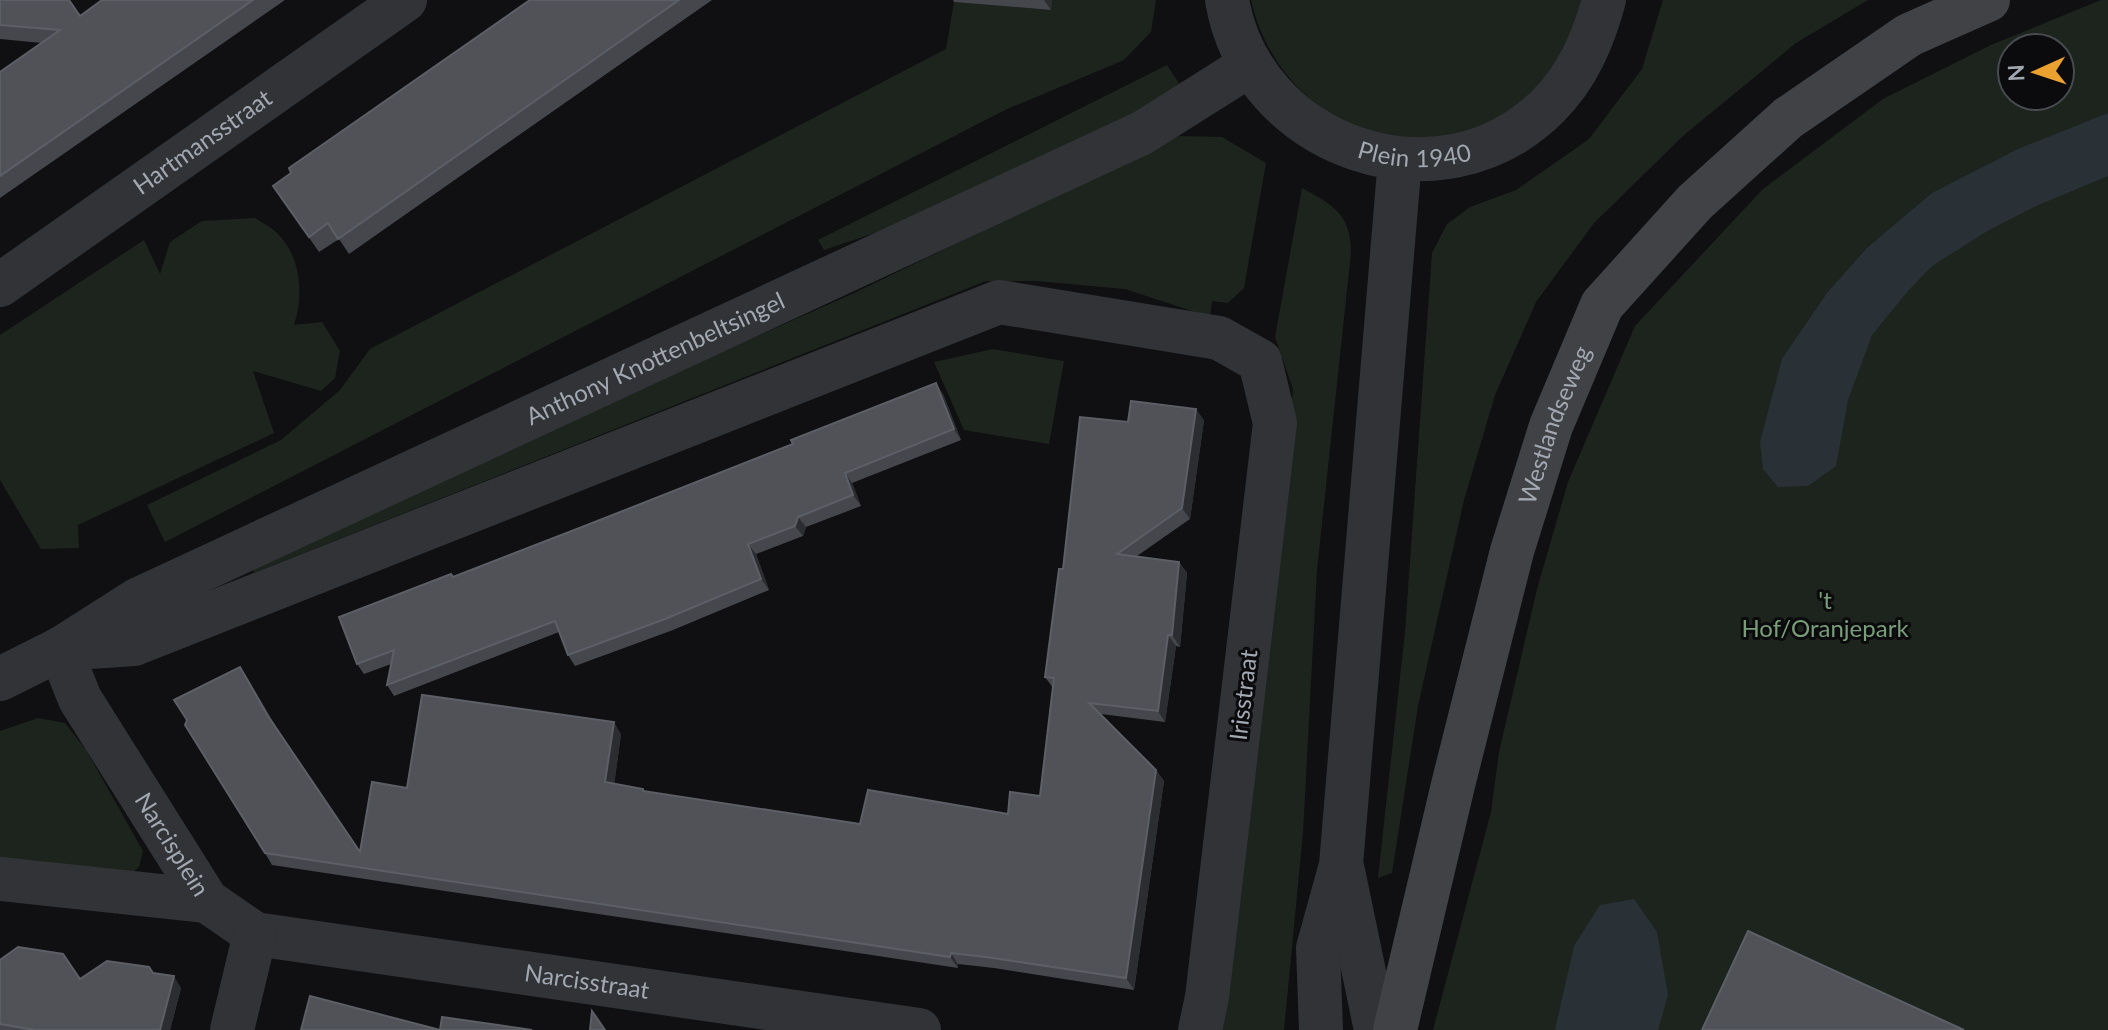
<svg xmlns="http://www.w3.org/2000/svg" width="2108" height="1030" font-family="Lato,sans-serif">
	<style>
		.green { fill: #1d241d; fill-rule: evenodd }
		.water { fill: #293137 }
		.lines { fill: none; stroke-linecap: round; stroke-linejoin: round }
		.minor { stroke: #313336; stroke-width: 44 }
		.tertiary { stroke: #313336; stroke-width: 44 }
		.secondary { stroke: #404246; stroke-width: 44 }
		.wall { fill: #46474d }
		.shaded-wall { fill: #2c2d31 }
		.building { fill: #505258; stroke: #5d5f66; stroke-width: 2 }
		.labels { text-anchor: middle; stroke-width: 6; stroke-linejoin: round; paint-order: stroke }
		.street-label { font-size: 24px; fill: #a2a8b2; stroke: #0b0b0d }
		.park-label { font-size: 24px; fill: #799d79; stroke: #0b0b0d }
	</style>
	<rect width="100%" height="100%" fill="#101012"/>
	<g class="green">
		<polygon points="1052,0 1156,0 1151,32 1124,60 1005,110 165,542 147,505 281,440 340,390 370,349 946,49 954,2 1051,10"/>
		<path d="M1251 0H1585C1575 22 1568 47 1556 68 1550 78 1539 86 1531 94 1525 99 1519 107 1513 111 1408 178 1278 119 1251 0Z"/>
		<polygon points="1663,0 1868,0 1796,43 1684,135 1594,223 1536,302 1495,395 1464,500 1418,706 1392,873 1378,878 1405,632 1432,253 1447,224 1470,207 1516,190 1589,139 1642,69"/>
		<path d="M2101 0H2108V1030H1433L1491 812 1499 752 1537 589 1568 482 1635 326 1763 189 1883 99 1991 45ZM2012 48H2060V96H2012Z"/>
		<polygon points="1167,65 1179,83 1164,99 949,208 824,250 818,240"/>
		<polygon points="1179,136 1222,137 1266,163 1244,288 1228,303 1212,301 1210,317 1125,289 1036,281 986,281 254,573 250,562 852,294"/>
		<path d="M1302 188C1333 205 1351 214 1351 253L1317 570 1303 833 1284 1030H1213L1258 709 1293 389 1275 337Z"/>
		<path d="M255 218C262 223 271 227 277 233 301 256 304 295 294 325L322 322 340 351 335 378 321 391 253 371 274 433 78 525 79 548 41 549 0 480V335L144 240 160 274 170 242 202 221Z"/>
		<polygon points="993,349 1064,361 1049,444 964,430 934,362"/>
		<polygon points="38,718 65,723 86,750 143,851 139,867 128,877 0,874 0,731"/>
	</g>
	<g class="water">
		<polygon points="2108,113 2108,176 2036,206 1989,230 1932,266 1908,291 1872,335 1848,400 1836,466 1808,486 1778,487 1763,469 1760,442 1782,359 1827,293 1867,248 1932,193 2018,149"/>
		<polygon points="1634,899 1657,932 1668,995 1658,1030 1555,1030 1574,946 1600,905"/>
	</g>
	<g class="lines">
		<g class="minor">
			<path id="s1" d="M0 285 405 0"/>
			<polyline points="60,649 134,644 999,302 1219,338 1260,361 1275,423 1207,997 1200,1030"/>
			<path id="s2" d="M60 649 80 699 207 901 255 934 919 1030"/>
			<path id="s3" d="M0 679 60 649 137 600 1142 133 1250 65"/>
			<polyline points="0,879 207,901"/>
			<polyline points="232,1030 255,934"/>
		</g>
		<g class="tertiary">
			<path id="s4" d="M1227 0C1252 147 1440 214 1548 106 1578 76 1593 40 1604 0"/>
			<polyline points="1343,871 1376,1030"/>
			<polyline points="1321,1030 1318,948 1341,865 1400,159"/>
		</g>
		<path class="secondary" id="s5" d="M1395 1030 1453 785 1512 551 1551 426 1602 305 1695 202 1788 118 1909 35 1988 0"/>
	</g>
	<g class="wall">
		<polygon points="0,0 80,16 102,0 285,0 0,198 0,72 42,43 0,39"/>
		<polygon points="530,0 712,0 349,254 339,239 319,252 273,186"/>
		<polygon points="953,0 1052,0 1051,10 954,2"/>
		<polygon points="943,394 961,440 852,483 861,506 806,527 803,536 756,554 769,590 673,630 575,666 568,655 559,632 394,696 387,685 391,664 364,674 357,664 451,574 453,577"/>
		<polygon points="1204,420 1190,519 1137,556 1179,562 1187,573 1180,647 1176,646 1165,722 1101,714 1156,770 1164,781 1134,990 994,968 958,964 958,968 272,865 265,853 248,679 276,727 360,852 407,788 621,734 614,784 643,789 645,792 860,824 1008,814 1040,796 1053,688 1045,677 1063,569 1128,422"/>
		<polygon points="0,960 80,979 153,973 181,988 170,1030 0,1030"/>
	</g>
	<g class="shaded-wall">
		<polygon points="1044,0 1052,0 1051,10"/>
		<polygon points="936,383 943,394 961,440 954,429"/>
		<polygon points="1196,409 1204,420 1190,519 1182,508"/>
		<polygon points="845,473 852,483 861,506 853,495"/>
		<polygon points="798,517 806,527 803,536 795,526"/>
		<polygon points="748,544 756,554 769,590 761,579"/>
		<polygon points="1179,562 1187,573 1180,647 1172,635"/>
		<polygon points="1168,635 1176,646 1165,722 1158,711"/>
		<polygon points="240,667 248,679 276,727 268,716"/>
		<polygon points="614,722 621,734 613,794 605,782"/>
		<polygon points="1156,770 1164,781 1134,990 1126,978"/>
		<polygon points="951,953 958,964 958,968 950,957"/>
		<polygon points="174,976 181,988 170,1030 160,1030"/>
	</g>
	<g class="building">
		<polygon points="0,0 69,0 80,16 102,0 253,0 0,176 0,72 60,30 0,25"/>
		<polygon points="530,0 679,0 338,239 328,223 309,237 273,186 291,173 289,168"/>
		<polygon points="936,383 954,429 845,473 853,495 798,517 795,526 748,544 761,579 665,619 568,655 555,621 387,685 394,650 357,664 339,617 451,574 453,577 582,527 793,444 791,440"/>
		<polygon points="1131,401 1196,409 1182,508 1117,554 1179,562 1172,635 1168,635 1158,711 1089,703 1156,770 1126,978 986,957 951,953 950,957 265,853 185,725 187,720 174,700 240,667 268,716 360,852 372,782 407,788 422,695 614,722 605,782 643,789 643,791 860,824 868,790 1008,814 1010,792 1040,796 1054,678 1045,677 1059,569 1063,569 1080,417 1128,422"/>
		<polygon points="1748,931 1964,1030 1702,1030"/>
		<polygon points="18,947 63,954 80,979 107,961 149,967 153,973 174,976 160,1030 35,1030 0,1024 0,960"/>
		<polygon points="310,996 440,1030 301,1030"/>
		<polygon points="592,1011 605,1030 590,1030"/>
		<polygon points="442,1017 532,1030 440,1030"/>
	</g>
	<g class="labels">
		<g class="street-label">
			<text dy="8" stroke="none"><textPath href="#s1" startOffset="248">Hartmansstraat</textPath></text>
			<text dy="8" stroke="none"><textPath href="#s4" startOffset="266">Plein 1940</textPath></text>
			<text dy="8" stroke="none"><textPath href="#s3" startOffset="730">Anthony Knottenbeltsingel</textPath></text>
			<text dy="8" stroke="none"><textPath href="#s5" startOffset="626">Westlandseweg</textPath></text>
			<text transform="translate(1244 695) rotate(-83)" y="8">Irisstraat</text>
			<text dy="8" stroke="none"><textPath href="#s2" startOffset="226">Narcisplein</textPath></text>
			<text dy="8" stroke="none"><textPath href="#s2" startOffset="686">Narcisstraat</textPath></text>
		</g>
		<g class="park-label">
			<text x="1825" y="609">'t<tspan x="1825" dy="28">Hof/Oranjepark</tspan></text>
		</g>
	</g>
	<g transform="translate(2036 72) rotate(267)"><circle r="38" fill="#0b0b0d" stroke="#474a4f" stroke-width="2"/>
	<path d="M0-6L14 30L0 20L-14 30Z" fill="#eba12f"/>
	<text y="-12" font-size="22" font-weight="bold" text-anchor="middle" fill="#a2a8b2">N</text>
	</g>
</svg>
